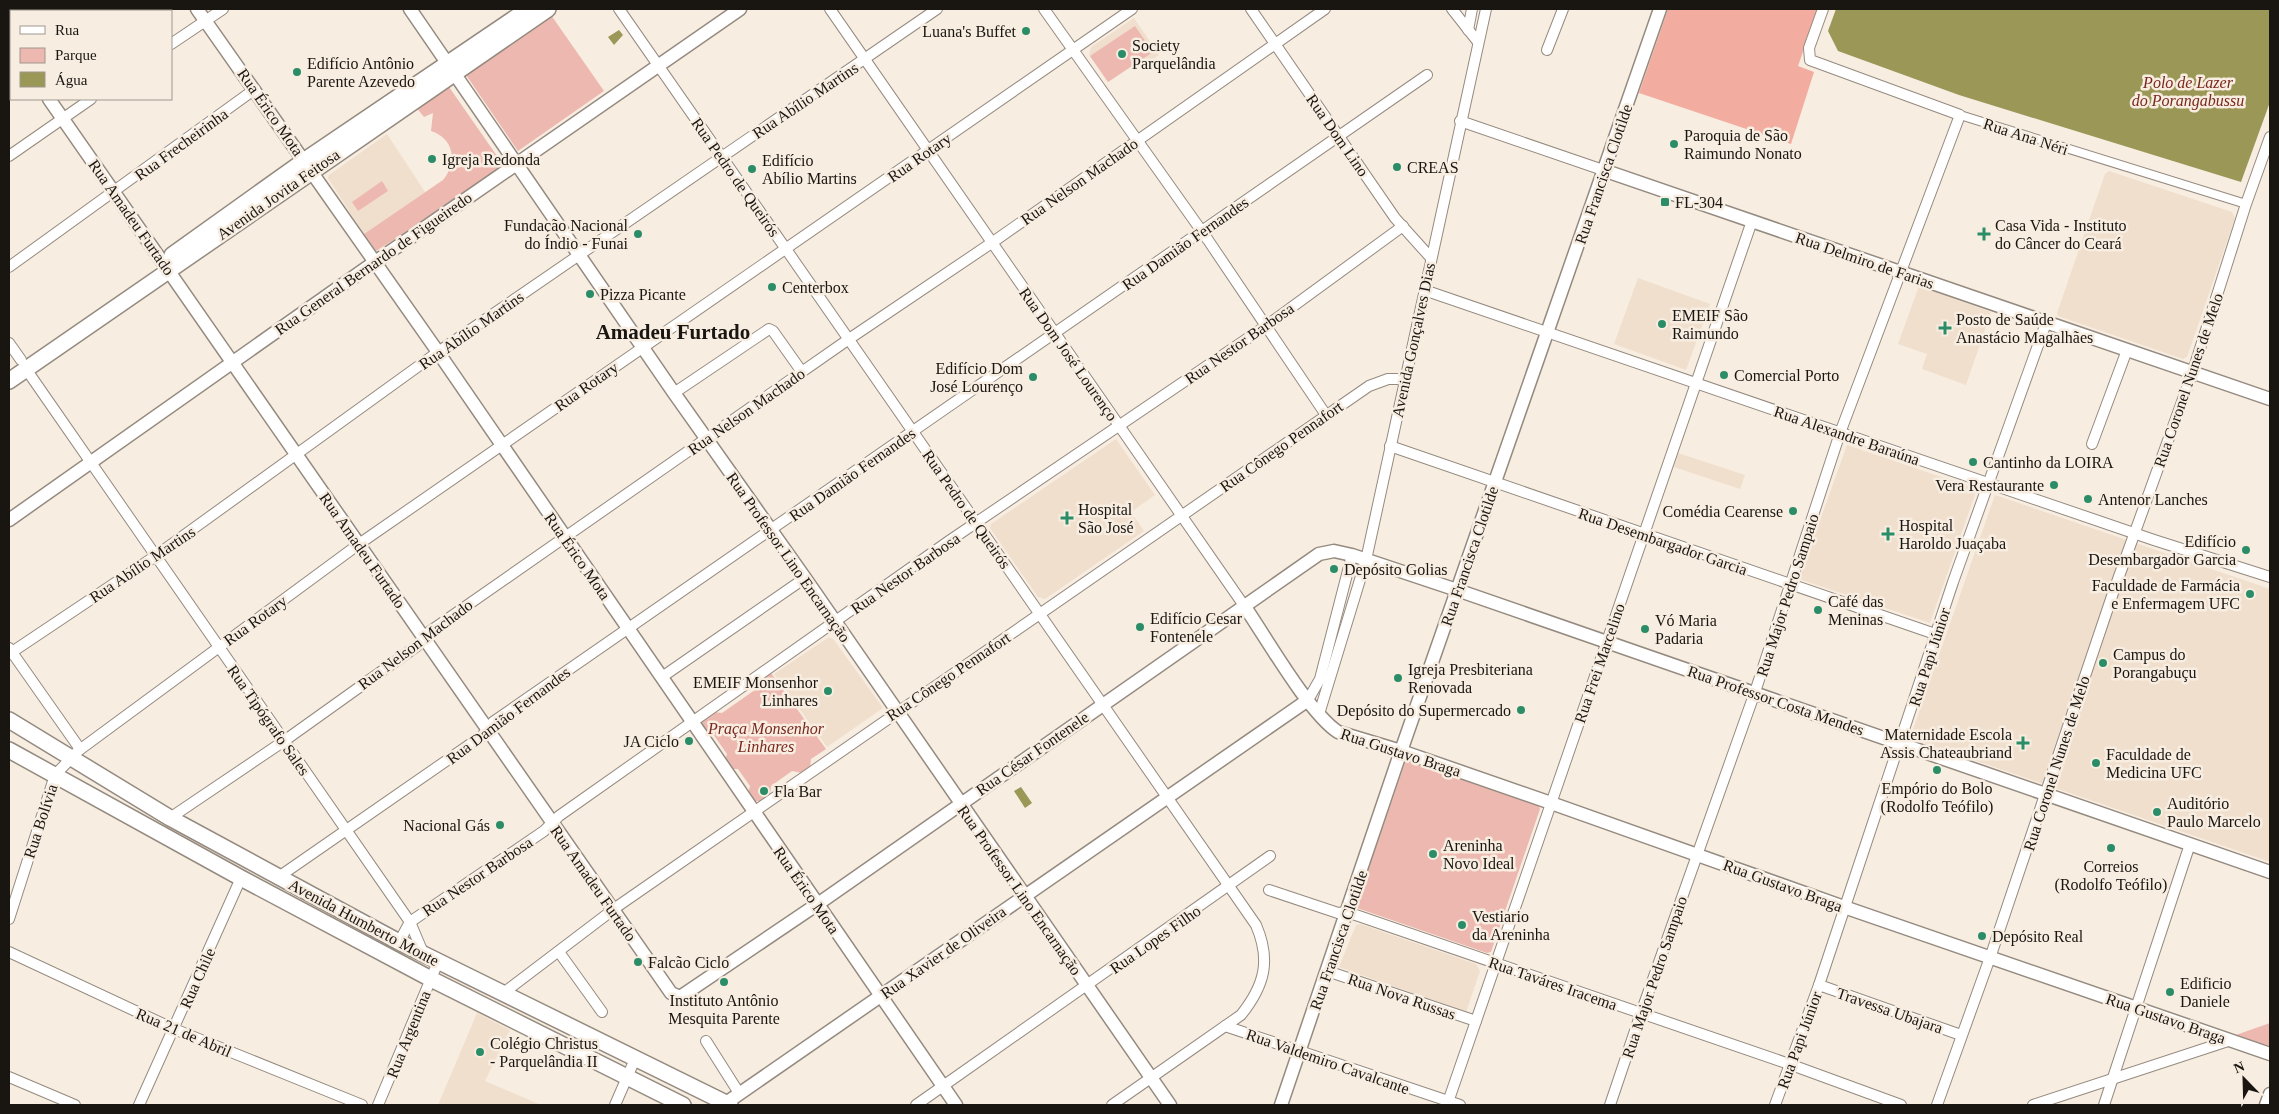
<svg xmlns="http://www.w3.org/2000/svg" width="2279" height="1114" font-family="Georgia,serif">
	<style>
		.built { fill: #f0dfcd }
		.green { fill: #edb8af }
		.forest { fill: #f3aca0 }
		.water { fill: #9a9757 }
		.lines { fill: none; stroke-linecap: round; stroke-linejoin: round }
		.pedestrian-casing { stroke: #958a7f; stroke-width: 10 }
		.minor-casing { stroke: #958a7f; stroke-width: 12 }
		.tertiary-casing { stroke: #958a7f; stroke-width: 15 }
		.primary-casing { stroke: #958a7f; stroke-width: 18 }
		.pedestrian { stroke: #fff; stroke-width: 8 }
		.minor { stroke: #fff; stroke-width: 10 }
		.tertiary { stroke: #fff; stroke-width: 12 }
		.primary { stroke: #fff; stroke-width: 15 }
		.poi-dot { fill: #2a8d67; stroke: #f8ede1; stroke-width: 2 }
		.labels { text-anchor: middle; stroke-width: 5; stroke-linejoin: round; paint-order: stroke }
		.poi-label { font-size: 16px; fill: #191511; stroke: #f8ede1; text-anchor: start }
		.park-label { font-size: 16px; font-style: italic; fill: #79281e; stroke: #f8ede1 }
		.street-label { font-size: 16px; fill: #191511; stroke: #f8ede1 }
		.district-label { font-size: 21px; font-weight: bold; fill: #191511; stroke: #f8ede1 }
	</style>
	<rect width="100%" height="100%" fill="#f8ede1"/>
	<g class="built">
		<polygon points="1134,18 1159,55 1146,64 1142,59 1108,82 1089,55 1091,47"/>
		<polygon points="387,134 425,192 364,234 328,178 329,175"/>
		<polygon points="2109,171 2232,212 2235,218 2187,357 2183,359 2058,316 2057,313 2105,174"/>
		<polygon points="1638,278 1710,304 1686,370 1614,344"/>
		<polygon points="1919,286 1991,312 1966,385 1922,369 1927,354 1898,344"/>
		<polygon points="1116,439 1155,495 1131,512 1144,531 1045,599 1038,597 990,528 991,524"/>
		<polygon points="1847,445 1977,489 1930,623 1799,579"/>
		<polygon points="1678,453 1745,475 1740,489 1674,467"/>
		<polygon points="1995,495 2270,589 2270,862 1910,738"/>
		<polygon points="829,637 834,640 883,708 827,747 774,674"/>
		<polygon points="1360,924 1476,964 1480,971 1466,1012 1339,967 1356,925"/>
		<polygon points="477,1013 510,1030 485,1081 541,1105 438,1105"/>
	</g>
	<g class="green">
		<polygon points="551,15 604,91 518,151 466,75"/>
		<polygon points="1135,26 1153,52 1108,82 1090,56"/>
		<path d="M445 86 449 87 504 166 434 214 376 251 364 234 443 180C458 163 454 138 431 131L433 113 424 117 416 107Z"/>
		<polygon points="382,181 388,191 358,211 352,202"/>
		<polygon points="771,673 826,749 811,759 810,767 802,773 792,771 771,786 770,795 762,801 754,801 748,793 750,786 738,769 731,769 725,760 727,754 713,734 706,733 701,721 714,712 722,713 762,685 763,678"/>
		<polygon points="1406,760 1539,806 1540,809 1491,952 1487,953 1357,908 1356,905"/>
		<polygon points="2270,1023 2270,1046 2233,1036"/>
	</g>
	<polygon class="forest" points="1668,9 1818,9 1798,66 1814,72 1791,144 1639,93"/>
	<g class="water">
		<polygon points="1836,9 2270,9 2270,102 2241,182 1959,95 1838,51 1828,31"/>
		<polygon points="619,30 623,35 614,45 608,37"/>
		<polygon points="1021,787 1032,803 1025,808 1014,791"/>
	</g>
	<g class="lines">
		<defs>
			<polyline id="pedestrian" points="1960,115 2246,204"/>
			<g id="minor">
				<path d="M619 9 1256 925C1271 960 1265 985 1241 1015L1112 1105"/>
				<polyline points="830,9 1245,607"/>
				<polyline points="1044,9 1208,240 1326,415"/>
				<polyline points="1251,9 1395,218 1431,258"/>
				<polyline points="1452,9 1478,42"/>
				<polyline points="1468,30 1472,9"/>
				<polyline points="171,44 223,9"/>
				<polyline points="1547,50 1563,9"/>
				<polyline points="1460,121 1603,170"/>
				<polyline points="9,156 91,99"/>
				<polyline points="9,267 255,89"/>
				<polyline points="1424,290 2154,540 2270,577"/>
				<polyline points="9,343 21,360"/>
				<polyline points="26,369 410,922 424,955"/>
				<polyline points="674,393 769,329 773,331 802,372"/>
				<polyline points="2092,444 2127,350"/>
				<polyline points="1390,446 1938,635"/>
				<polyline points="9,648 80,749"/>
				<polyline points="9,654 154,557 438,352 937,9"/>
				<polyline points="662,677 805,578"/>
				<polyline points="1308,700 1320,679 1352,555"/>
				<polyline points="1319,714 1366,560 1486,9"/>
				<polyline points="170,818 284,741 417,646 429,632 849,339 993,242 1325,9"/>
				<polyline points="280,876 482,736 493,722 1427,75"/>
				<polyline points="1269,890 1338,913 1347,912 1789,1064 1901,1105"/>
				<polyline points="9,919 55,775 78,751 359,544 1132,9"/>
				<polyline points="399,942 410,922 544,831 559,816 949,541 1266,326 1403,226"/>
				<polyline points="9,952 174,1029 362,1105"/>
				<polyline points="559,952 602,1012"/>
				<polyline points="1327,971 1476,1021"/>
				<polyline points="1819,985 1961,1035"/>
				<polyline points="502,994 618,906 1369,386 1388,379 1404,379"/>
				<polyline points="1225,1026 1460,1105"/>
				<polyline points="706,1041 739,1093"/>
				<polyline points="9,1077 75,1105"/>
				<polyline points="139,1105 241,878"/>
				<polyline points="378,1105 438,962"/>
				<polyline points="615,1105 635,1059"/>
				<polyline points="916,1105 1270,856"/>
				<polyline points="1447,1105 1752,221"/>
				<polyline points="1610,1105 1641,1013 1755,692 1840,433 1960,115 1810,60 1809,48 1823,9"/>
				<polyline points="1775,1105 1819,985 1953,582 2046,323"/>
				<polyline points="1937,1105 1992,952 2113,593 2192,374 2246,204 2270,137"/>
				<polyline points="2033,1105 2231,1040"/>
				<polyline points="2104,1105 2190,844"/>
			</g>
			<g id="tertiary">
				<polyline points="197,9 438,352 956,1105"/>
				<polyline points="410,9 674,393 805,578 1170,1105"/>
				<polyline points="9,40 11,43"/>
				<polyline points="49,99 671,993 680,997 825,899 1319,554 1334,551 1352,555 1457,590 2270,872"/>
				<polyline points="1603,170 2270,399"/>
				<polyline points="9,520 365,269 740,9"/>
				<path d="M1245 607C1267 639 1309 713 1338 732L1401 751 1551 803 1844 907 2270 1054"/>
				<polyline points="726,1103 1308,700"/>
				<polyline points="1281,1105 1401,751 1660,9"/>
				<polyline points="2266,1105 2270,1094"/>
			</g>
			<g id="primary">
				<polyline points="172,255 305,160 528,9"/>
				<polyline points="9,381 548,9"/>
				<polyline points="9,720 170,818 399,942 730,1105"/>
				<polyline points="9,750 241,878 431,979 683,1105"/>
			</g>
		</defs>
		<use href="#pedestrian" class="pedestrian-casing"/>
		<use href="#minor" class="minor-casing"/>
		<use href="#tertiary" class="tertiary-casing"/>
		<use href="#primary" class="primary-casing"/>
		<use href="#pedestrian" class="pedestrian"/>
		<use href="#minor" class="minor"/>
		<use href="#tertiary" class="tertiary"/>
		<use href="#primary" class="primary"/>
	</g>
	<g class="poi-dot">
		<circle cx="1026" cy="31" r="5"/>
		<circle cx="1122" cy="54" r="5"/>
		<circle cx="297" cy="72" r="5"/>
		<circle cx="1674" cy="144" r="5"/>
		<circle cx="432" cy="159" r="5"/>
		<circle cx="1397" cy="167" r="5"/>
		<circle cx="752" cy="169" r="5"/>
		<rect x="1660" y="197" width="10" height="10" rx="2.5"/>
		<circle cx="638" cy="234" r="5"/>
		<path d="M1981.5 226.5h5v5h5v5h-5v5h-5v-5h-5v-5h5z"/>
		<circle cx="772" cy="287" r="5"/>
		<circle cx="590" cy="294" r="5"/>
		<circle cx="1662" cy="324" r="5"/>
		<path d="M1942.5 320.5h5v5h5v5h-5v5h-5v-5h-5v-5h5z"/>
		<circle cx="1724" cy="375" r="5"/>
		<circle cx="1033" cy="377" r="5"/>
		<circle cx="1973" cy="462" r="5"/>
		<circle cx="2054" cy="485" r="5"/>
		<circle cx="2088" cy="499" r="5"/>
		<circle cx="1793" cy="511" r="5"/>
		<path d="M1064.5 510.5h5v5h5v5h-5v5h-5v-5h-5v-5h5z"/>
		<path d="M1885.5 526.5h5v5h5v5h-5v5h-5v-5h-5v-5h5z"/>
		<circle cx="2246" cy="550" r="5"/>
		<circle cx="1334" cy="569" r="5"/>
		<circle cx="2250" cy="594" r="5"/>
		<circle cx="1818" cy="610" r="5"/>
		<circle cx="1140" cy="627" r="5"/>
		<circle cx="1645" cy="629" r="5"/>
		<circle cx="2103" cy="663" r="5"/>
		<circle cx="1398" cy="678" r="5"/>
		<circle cx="828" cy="691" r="5"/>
		<circle cx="1521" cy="710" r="5"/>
		<circle cx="689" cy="741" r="5"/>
		<path d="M2020.5 735.5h5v5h5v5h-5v5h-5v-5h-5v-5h5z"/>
		<circle cx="2096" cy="763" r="5"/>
		<circle cx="1937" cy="770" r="5"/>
		<circle cx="764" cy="791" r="5"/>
		<circle cx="2157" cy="812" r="5"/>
		<circle cx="500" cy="825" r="5"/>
		<circle cx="2111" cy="848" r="5"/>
		<circle cx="1433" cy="854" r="5"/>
		<circle cx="1462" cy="925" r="5"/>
		<circle cx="1982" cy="936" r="5"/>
		<circle cx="638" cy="962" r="5"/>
		<circle cx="724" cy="982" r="5"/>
		<circle cx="2170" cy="992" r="5"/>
		<circle cx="480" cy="1052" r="5"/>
	</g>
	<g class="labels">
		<g class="poi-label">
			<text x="1016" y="37" text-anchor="end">Luana's Buffet</text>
			<text x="1132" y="51">Society<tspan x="1132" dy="18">Parquelândia</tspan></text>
			<text x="307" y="69">Edifício Antônio<tspan x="307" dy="18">Parente Azevedo</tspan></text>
			<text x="1684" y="141">Paroquia de São<tspan x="1684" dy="18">Raimundo Nonato</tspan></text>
			<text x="442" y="165">Igreja Redonda</text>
			<text x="762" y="166">Edifício<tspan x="762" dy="18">Abílio Martins</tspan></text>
			<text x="1407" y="173">CREAS</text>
			<text x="1675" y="208">FL-304</text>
			<text x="628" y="231" text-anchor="end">Fundação Nacional<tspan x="628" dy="18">do Índio - Funai</tspan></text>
			<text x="1995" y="231">Casa Vida - Instituto<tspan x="1995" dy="18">do Câncer do Ceará</tspan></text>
			<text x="782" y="293">Centerbox</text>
			<text x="600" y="300">Pizza Picante</text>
			<text x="1672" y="321">EMEIF São<tspan x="1672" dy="18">Raimundo</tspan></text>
			<text x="1956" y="325">Posto de Saúde<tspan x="1956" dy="18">Anastácio Magalhães</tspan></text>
			<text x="1023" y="374" text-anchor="end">Edifício Dom<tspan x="1023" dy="18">José Lourenço</tspan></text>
			<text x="1734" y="381">Comercial Porto</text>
			<text x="1983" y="468">Cantinho da LOIRA</text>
			<text x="2044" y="491" text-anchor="end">Vera Restaurante</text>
			<text x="2098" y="505">Antenor Lanches</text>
			<text x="1078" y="515">Hospital<tspan x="1078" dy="18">São José</tspan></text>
			<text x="1783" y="517" text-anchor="end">Comédia Cearense</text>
			<text x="1899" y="531">Hospital<tspan x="1899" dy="18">Haroldo Juaçaba</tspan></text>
			<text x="2236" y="547" text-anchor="end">Edifício<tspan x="2236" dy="18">Desembargador Garcia</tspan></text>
			<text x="1344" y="575">Depósito Golias</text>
			<text x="2240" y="591" text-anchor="end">Faculdade de Farmácia<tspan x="2240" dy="18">e Enfermagem UFC</tspan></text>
			<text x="1828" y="607">Café das<tspan x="1828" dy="18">Meninas</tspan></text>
			<text x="1150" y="624">Edifício Cesar<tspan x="1150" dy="18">Fontenele</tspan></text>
			<text x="1655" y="626">Vó Maria<tspan x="1655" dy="18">Padaria</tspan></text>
			<text x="2113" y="660">Campus do<tspan x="2113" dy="18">Porangabuçu</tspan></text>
			<text x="1408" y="675">Igreja Presbiteriana<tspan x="1408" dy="18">Renovada</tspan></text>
			<text x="818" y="688" text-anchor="end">EMEIF Monsenhor<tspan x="818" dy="18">Linhares</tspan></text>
			<text x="1511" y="716" text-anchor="end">Depósito do Supermercado</text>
			<text x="2012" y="740" text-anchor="end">Maternidade Escola<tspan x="2012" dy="18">Assis Chateaubriand</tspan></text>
			<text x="679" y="747" text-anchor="end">JA Ciclo</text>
			<text x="2106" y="760">Faculdade de<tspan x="2106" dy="18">Medicina UFC</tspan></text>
			<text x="1937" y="794" text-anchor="middle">Empório do Bolo<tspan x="1937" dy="18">(Rodolfo Teófilo)</tspan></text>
			<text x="774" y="797">Fla Bar</text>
			<text x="2167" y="809">Auditório<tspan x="2167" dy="18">Paulo Marcelo</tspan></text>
			<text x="490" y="831" text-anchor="end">Nacional Gás</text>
			<text x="1443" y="851">Areninha<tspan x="1443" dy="18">Novo Ideal</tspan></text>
			<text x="2111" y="872" text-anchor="middle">Correios<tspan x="2111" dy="18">(Rodolfo Teófilo)</tspan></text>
			<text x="1472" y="922">Vestiario<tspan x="1472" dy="18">da Areninha</tspan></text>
			<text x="1992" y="942">Depósito Real</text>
			<text x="648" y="968">Falcão Ciclo</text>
			<text x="2180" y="989">Edificio<tspan x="2180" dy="18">Daniele</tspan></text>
			<text x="724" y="1006" text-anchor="middle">Instituto Antônio<tspan x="724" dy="18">Mesquita Parente</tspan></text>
			<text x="490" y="1049">Colégio Christus<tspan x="490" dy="18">- Parquelândia II</tspan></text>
		</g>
		<g class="park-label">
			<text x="2188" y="88">Polo de Lazer<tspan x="2188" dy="18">do Porangabussu</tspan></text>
			<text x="766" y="734">Praça Monsenhor<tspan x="766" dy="18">Linhares</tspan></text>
		</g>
		<g class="street-label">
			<text transform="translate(805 100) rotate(-34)" y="6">Rua Abílio Martins</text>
			<text transform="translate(271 112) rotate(55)" y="6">Rua Érico Mota</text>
			<text transform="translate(1338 135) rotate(55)" y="6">Rua Dom Lino</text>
			<text transform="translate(2026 136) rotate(18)" y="6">Rua Ana Néri</text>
			<text transform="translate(181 144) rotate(-36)" y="6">Rua Frecheirinha</text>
			<text transform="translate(919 157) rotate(-35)" y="6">Rua Rotary</text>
			<text transform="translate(1603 174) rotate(-71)" y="6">Rua Francisca Clotilde</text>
			<text transform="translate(736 177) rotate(55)" y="6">Rua Pedro de Queirós</text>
			<text transform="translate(1079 181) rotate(-35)" y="6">Rua Nelson Machado</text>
			<text transform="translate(278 194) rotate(-35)" y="6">Avenida Jovita Feitosa</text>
			<text transform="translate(132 217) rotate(55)" y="6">Rua Amadeu Furtado</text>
			<text transform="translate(1185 243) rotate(-35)" y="6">Rua Damião Fernandes</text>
			<text transform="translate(1865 260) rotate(19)" y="6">Rua Delmiro de Farias</text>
			<text transform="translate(373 263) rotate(-35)" y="6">Rua General Bernardo de Figueiredo</text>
			<text transform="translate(471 330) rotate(-35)" y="6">Rua Abílio Martins</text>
			<text transform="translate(1413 340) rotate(-78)" y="6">Avenida Gonçalves Dias</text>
			<text transform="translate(1239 343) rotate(-35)" y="6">Rua Nestor Barbosa</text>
			<text transform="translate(1069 354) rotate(55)" y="6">Rua Dom José Lourenço</text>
			<text transform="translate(2188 380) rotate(-71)" y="6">Rua Coronel Nunes de Melo</text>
			<text transform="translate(586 386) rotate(-35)" y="6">Rua Rotary</text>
			<text transform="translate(746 411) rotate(-35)" y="6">Rua Nelson Machado</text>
			<text transform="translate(1847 435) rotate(19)" y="6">Rua Alexandre Baraúna</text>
			<text transform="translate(1281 446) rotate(-35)" y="6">Rua Cônego Pennafort</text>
			<text transform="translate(852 474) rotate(-35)" y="6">Rua Damião Fernandes</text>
			<text transform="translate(967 509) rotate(55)" y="6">Rua Pedro de Queirós</text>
			<text transform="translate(1663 541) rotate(19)" y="6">Rua Desembargador Garcia</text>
			<text transform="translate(363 550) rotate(55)" y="6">Rua Amadeu Furtado</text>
			<text transform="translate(578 556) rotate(55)" y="6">Rua Érico Mota</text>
			<text transform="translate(1469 556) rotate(-71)" y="6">Rua Francisca Clotilde</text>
			<text transform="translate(789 557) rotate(55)" y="6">Rua Professor Lino Encarnação</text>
			<text transform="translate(142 564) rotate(-34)" y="6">Rua Abílio Martins</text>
			<text transform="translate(905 573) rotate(-35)" y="6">Rua Nestor Barbosa</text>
			<text transform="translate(1787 595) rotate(-72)" y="6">Rua Major Pedro Sampaio</text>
			<text transform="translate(255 620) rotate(-36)" y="6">Rua Rotary</text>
			<text transform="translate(415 644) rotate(-37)" y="6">Rua Nelson Machado</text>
			<text transform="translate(1929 657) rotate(-72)" y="6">Rua Papi Júnior</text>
			<text transform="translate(1599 663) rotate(-71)" y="6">Rua Frei Marcelino</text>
			<text transform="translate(948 676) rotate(-34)" y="6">Rua Cônego Pennafort</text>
			<text transform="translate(1776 700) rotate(19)" y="6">Rua Professor Costa Mendes</text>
			<text transform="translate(508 715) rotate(-37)" y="6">Rua Damião Fernandes</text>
			<text transform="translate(269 720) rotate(55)" y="6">Rua Tipógrafo Sales</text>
			<text transform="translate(1401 752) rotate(18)" y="6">Rua Gustavo Braga</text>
			<text transform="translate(1032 753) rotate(-35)" y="6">Rua César Fontenele</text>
			<text transform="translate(2056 763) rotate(-72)" y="6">Rua Coronel Nunes de Melo</text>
			<text transform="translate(40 821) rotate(-72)" y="6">Rua Bolívia</text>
			<text transform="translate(477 876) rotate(-34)" y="6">Rua Nestor Barbosa</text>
			<text transform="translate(594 883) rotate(55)" y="6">Rua Amadeu Furtado</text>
			<text transform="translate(1783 885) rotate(20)" y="6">Rua Gustavo Braga</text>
			<text transform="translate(807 890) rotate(55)" y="6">Rua Érico Mota</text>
			<text transform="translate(1020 890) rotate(55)" y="6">Rua Professor Lino Encarnação</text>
			<text transform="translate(364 922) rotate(28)" y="6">Avenida Humberto Monte</text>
			<text transform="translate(1155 939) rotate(-35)" y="6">Rua Lopes Filho</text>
			<text transform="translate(1338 940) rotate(-71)" y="6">Rua Francisca Clotilde</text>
			<text transform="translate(943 952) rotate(-35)" y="6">Rua Xavier de Oliveira</text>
			<text transform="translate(1654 977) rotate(-71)" y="6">Rua Major Pedro Sampaio</text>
			<text transform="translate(197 978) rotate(-66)" y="6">Rua Chile</text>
			<text transform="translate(1553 983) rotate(19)" y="6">Rua Taváres Iracema</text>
			<text transform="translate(1402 996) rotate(19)" y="6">Rua Nova Russas</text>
			<text transform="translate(1890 1010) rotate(19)" y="6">Travessa Ubajara</text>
			<text transform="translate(2166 1018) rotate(19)" y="6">Rua Gustavo Braga</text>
			<text transform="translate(184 1032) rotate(23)" y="6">Rua 21 de Abril</text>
			<text transform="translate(408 1034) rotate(-68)" y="6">Rua Argentina</text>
			<text transform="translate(1799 1040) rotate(-70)" y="6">Rua Papi Júnior</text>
			<text transform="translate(1328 1061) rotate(19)" y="6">Rua Valdemiro Cavalcante</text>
		</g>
		<g class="district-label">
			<text x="673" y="339">Amadeu Furtado</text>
		</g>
	</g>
	<rect width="2279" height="1114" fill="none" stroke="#191511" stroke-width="20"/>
	<rect x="10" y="10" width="162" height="90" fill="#f8ede1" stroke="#9f978e"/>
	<rect x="20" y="26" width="25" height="8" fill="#ffffff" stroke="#9f978e"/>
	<text x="55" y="35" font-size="15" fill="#191511">Rua</text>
	<rect x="20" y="48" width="25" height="15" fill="#edb8af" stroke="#9f978e"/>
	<text x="55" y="60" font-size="15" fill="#191511">Parque</text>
	<rect x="20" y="72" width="25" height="15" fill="#9a9757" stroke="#9f978e"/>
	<text x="55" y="85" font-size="15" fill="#191511">Água</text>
	<g transform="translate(2244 1079) rotate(337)" stroke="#f8ede1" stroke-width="4" paint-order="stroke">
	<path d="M0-4L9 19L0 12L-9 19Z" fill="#191511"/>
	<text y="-8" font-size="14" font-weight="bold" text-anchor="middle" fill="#191511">N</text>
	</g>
</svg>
